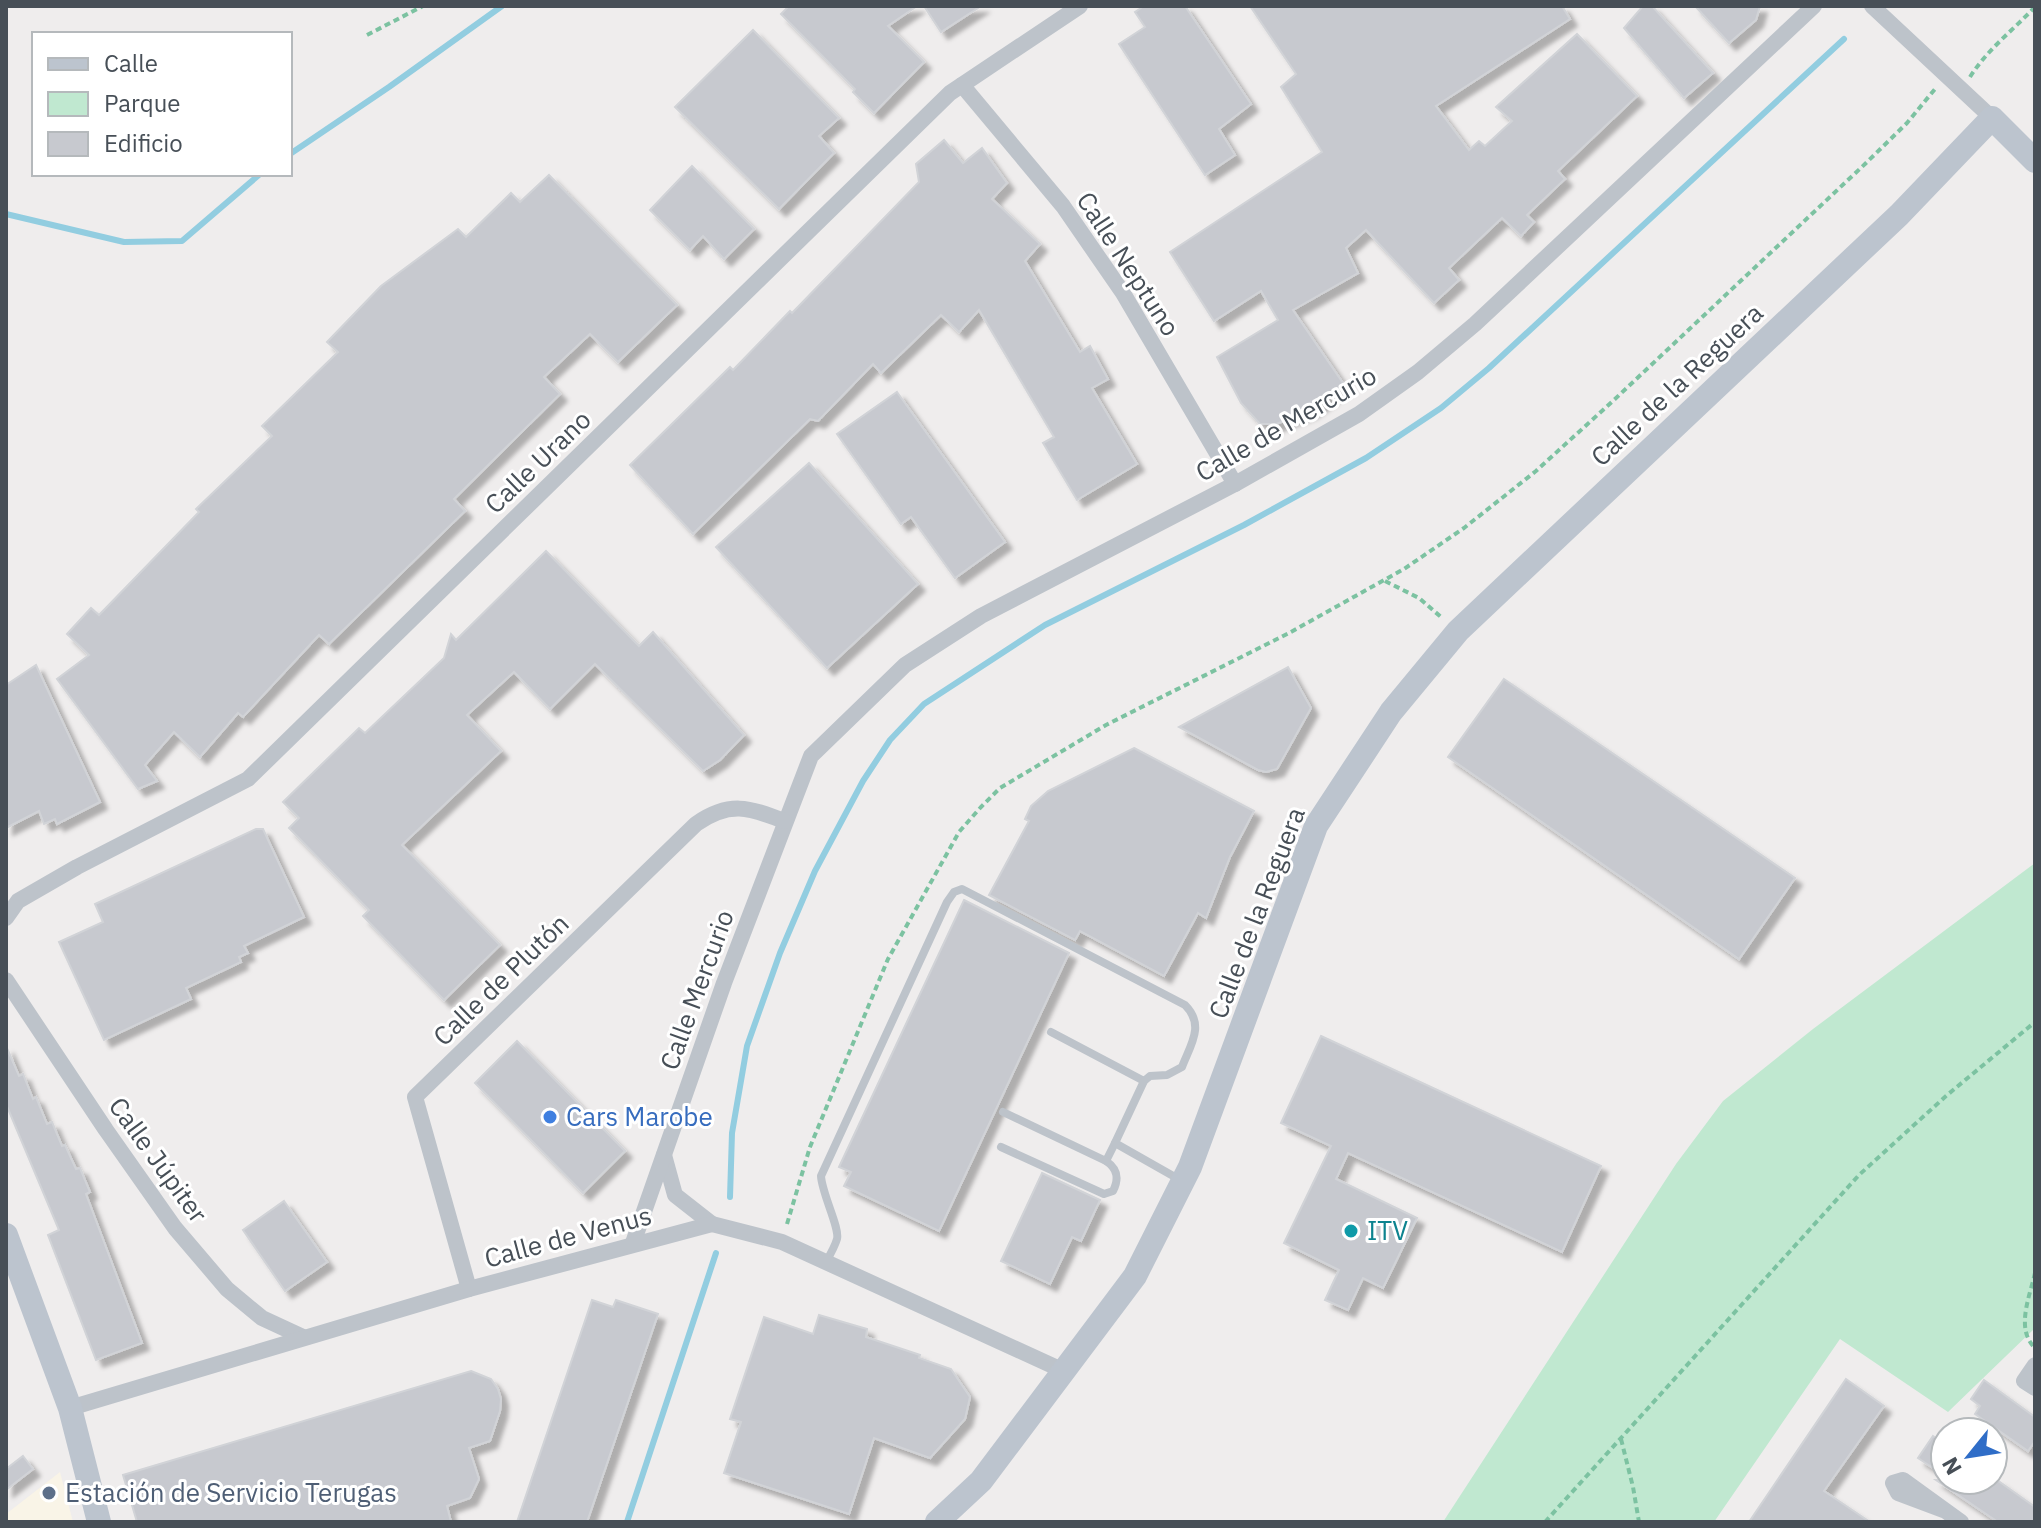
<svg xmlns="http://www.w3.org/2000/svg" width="2041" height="1528" font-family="'IBM Plex Sans',sans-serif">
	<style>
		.commercial { fill: #f9f4e7 }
		.green { fill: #c0e8d0 }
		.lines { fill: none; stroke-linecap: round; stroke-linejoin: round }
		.stream { stroke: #92cde0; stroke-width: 6 }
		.building { fill: #c7c9cf; stroke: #d1d3d7; stroke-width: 2; filter: url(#shadow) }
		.path { stroke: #7cc2a1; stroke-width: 4; stroke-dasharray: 6 4; stroke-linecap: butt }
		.lane { stroke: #bdc3ca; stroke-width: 8 }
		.street { stroke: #bdc3ca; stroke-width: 16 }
		.secondary { stroke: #bcc4ce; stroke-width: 24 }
		.shop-dot { fill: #3f7fe0; stroke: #fff; stroke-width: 3 }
		.culture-dot { fill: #0f9aa8; stroke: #fff; stroke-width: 3 }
		.service-dot { fill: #5c6f8a; stroke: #fff; stroke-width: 3 }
		.labels { text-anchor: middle; stroke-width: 6; stroke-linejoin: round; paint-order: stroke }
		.street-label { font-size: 26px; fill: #474f57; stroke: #fff }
		.shop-label { font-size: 26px; fill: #366cbe; stroke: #fff; text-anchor: start }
		.culture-label { font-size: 26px; fill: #0d838f; stroke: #fff; text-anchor: start }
		.service-label { font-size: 26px; fill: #4e5e75; stroke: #fff; text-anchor: start }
	</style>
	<defs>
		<filter id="shadow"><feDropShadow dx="7" dy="7" stdDeviation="2" flood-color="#0004"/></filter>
	</defs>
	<rect width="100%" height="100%" fill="#efeded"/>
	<polygon class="commercial" points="60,1472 73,1522 6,1522 6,1514"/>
	<polygon class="green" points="2035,863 2035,1328 1948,1412 1840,1339 1714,1522 1443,1522 1676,1164 1723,1101 1813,1029"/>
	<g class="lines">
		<g class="stream">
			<polyline points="290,154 389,87 502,6"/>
			<polyline points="6,214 124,242 182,241 260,174"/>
			<polyline points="730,1197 732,1133 747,1046 780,953 815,871 863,781 890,740 924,704 1045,625 1244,525 1366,458 1441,408 1489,368 1844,39"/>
			<polyline points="627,1522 716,1253"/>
		</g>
	</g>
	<g class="building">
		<polygon points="789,6 917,6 888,26 924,62 874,113 853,92 855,89 781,14"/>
		<polygon points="924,6 981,6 941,32"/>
		<polygon points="1144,6 1185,6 1251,104 1219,129 1235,155 1205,175 1119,44 1145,27 1135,12"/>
		<polygon points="1250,6 1562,6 1570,19 1436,106 1469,150 1479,141 1485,146 1512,121 1496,107 1577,34 1637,96 1558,171 1565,179 1527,215 1534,222 1521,236 1502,218 1449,268 1459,280 1434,303 1366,230 1346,248 1358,273 1293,310 1345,386 1310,411 1276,424 1260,424 1241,403 1217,357 1278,320 1261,291 1214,321 1170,252 1322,152 1281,87 1296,74"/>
		<polygon points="1643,6 1652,6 1713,73 1684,98 1624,28"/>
		<polygon points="1695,6 1760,6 1756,20 1729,43"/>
		<polygon points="753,30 839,118 819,136 834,153 779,209 675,107"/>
		<polygon points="944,140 963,163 982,148 1007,183 992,199 1040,244 1025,261 1080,352 1090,346 1108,379 1092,388 1137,464 1077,500 1043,443 1054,437 979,310 959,332 941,315 881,373 873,364 818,421 810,419 693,534 630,465 730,367 733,370 790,311 792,313 919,182 916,164"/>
		<polygon points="692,166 754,229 724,259 703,236 690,250 650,210"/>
		<polygon points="549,175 677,305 618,362 590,334 544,377 560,394 454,499 465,511 329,644 319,635 243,717 238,713 200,757 174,732 145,765 157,781 138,789 57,679 89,655 67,634 91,608 99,615 199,512 196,509 272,436 262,426 338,352 327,342 381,286 458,229 466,237 511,193 520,202"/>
		<polygon points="897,392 1005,542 955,578 911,517 901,524 837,434"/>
		<polygon points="809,463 918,584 827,668 716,547"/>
		<polygon points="546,551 639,646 653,632 744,735 720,760 703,771 595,664 550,709 514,672 467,715 501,751 402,845 500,945 444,1000 363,916 369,910 289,828 299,818 283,802 359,728 365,733 444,658 451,634 456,640"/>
		<polygon points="36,665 100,802 57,824 55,819 44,824 39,811 6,828 6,685"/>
		<polygon points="1288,667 1311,708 1277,769 1266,772 1258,770 1179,727"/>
		<polygon points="1504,679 1795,878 1739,959 1448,757"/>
		<polygon points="1134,748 1254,811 1230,857 1206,918 1198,913 1164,976 1080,931 1075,940 989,895 1029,821 1025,819 1031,806 1048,791"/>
		<polygon points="256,829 263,829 304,917 244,946 248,953 239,957 241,962 186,988 191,999 104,1040 59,942 103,922 95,904"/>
		<polygon points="964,900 1069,953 939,1231 844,1186 851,1172 839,1167"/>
		<polygon points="1321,1036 1601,1166 1562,1252 1348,1153 1336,1179 1417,1218 1383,1288 1363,1278 1348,1310 1325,1300 1339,1270 1284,1243 1331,1146 1281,1123"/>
		<polygon points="517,1041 625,1151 583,1193 475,1083"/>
		<polygon points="6,1046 19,1076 23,1074 33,1099 36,1097 47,1124 52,1122 62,1146 65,1145 76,1169 80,1168 90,1192 86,1194 142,1343 96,1360 48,1235 59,1230 6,1104"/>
		<polygon points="1042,1173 1100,1200 1081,1241 1072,1237 1050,1284 1001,1261"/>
		<polygon points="284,1201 327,1262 285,1291 243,1230"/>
		<polygon points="592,1300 613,1307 616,1300 658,1314 587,1522 517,1522"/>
		<polygon points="819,1315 867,1329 866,1337 920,1355 919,1358 951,1369 970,1397 965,1419 930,1458 874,1438 849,1514 724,1473 741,1422 730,1419 764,1317 813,1334"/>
		<polygon points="471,1371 491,1379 498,1389 501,1399 500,1411 490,1441 469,1448 479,1479 470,1498 447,1506 451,1522 137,1522 123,1475"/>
		<polygon points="1846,1379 1884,1406 1824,1491 1870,1522 1749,1522"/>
		<polygon points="1984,1380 2035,1417 2035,1441 2028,1451 1975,1414 1980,1406 1971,1399"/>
		<polygon points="1933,1436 1945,1445 1945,1476 1918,1458"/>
		<polygon points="23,1456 33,1469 6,1490 6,1469"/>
		<polygon points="1936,1480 1997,1480 2035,1507 2035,1522 1998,1522"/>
	</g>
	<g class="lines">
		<g class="path">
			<polyline points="367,35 423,6"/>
			<path d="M1970 77C1987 50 2012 31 2035 7"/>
			<polyline points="1385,581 1419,598 1441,617"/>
			<polyline points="787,1224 810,1147 888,959 959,832 981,807 1000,788 1106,725 1289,633 1404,569 1464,528 1536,471 1615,399 1865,164 1907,123 1935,89"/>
			<path d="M2035 1273C2030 1296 2015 1329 2035 1348"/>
			<polyline points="1621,1439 1633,1487 1639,1522"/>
			<polyline points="1545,1522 1859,1175 1946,1096 2035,1022"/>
		</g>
		<g class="lane">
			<polyline points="1051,1032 1144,1081"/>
			<polyline points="1003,1112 1106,1161 1115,1143"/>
			<path d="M1001 1147 1104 1194 1113 1191C1119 1179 1118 1169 1106 1161"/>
			<path d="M826 1262C830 1255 835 1246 837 1239 840 1228 822 1194 821 1176L947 902 954 892 962 889 1185 1005C1205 1025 1191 1044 1182 1067L1167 1075 1150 1076 1144 1081 1115 1143 1182 1181"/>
		</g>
		<g class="street">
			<polyline points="1872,6 1992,118"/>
			<polyline points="962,85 1063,206 1123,293 1235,484"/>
			<polyline points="6,918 18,901 77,867 248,779 950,93 1080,6"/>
			<polyline points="6,980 106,1130 175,1228 227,1289 262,1318 303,1337"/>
			<polyline points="664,1155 675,1195 712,1224"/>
			<polyline points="633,1243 724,983 811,756 905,665 981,616 1235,484 1359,414 1418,372 1475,324 1814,6"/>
			<path d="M469 1289 415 1097 696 824C729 801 749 807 784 821"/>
			<polyline points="2035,1365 2024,1381 2035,1388"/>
			<polyline points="70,1408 469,1289 712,1224 782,1242 1064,1371"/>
			<polyline points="1946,1511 1898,1493 1893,1483 1903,1480 1961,1522"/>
		</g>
		<g class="secondary">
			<polyline points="6,1235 70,1408 99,1522"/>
			<polyline points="937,1522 981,1481 1135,1276 1190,1167 1316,826 1391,712 1458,631 1899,215 1992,118 2035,161"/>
		</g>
	</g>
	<circle class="shop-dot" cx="550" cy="1117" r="8"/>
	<circle class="culture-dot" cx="1351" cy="1231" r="8"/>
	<circle class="service-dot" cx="49" cy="1493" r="8"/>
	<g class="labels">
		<g class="street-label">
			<text transform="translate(1128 264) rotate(57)" y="9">Calle Neptuno</text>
			<text transform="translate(1677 385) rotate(-43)" y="9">Calle de la Reguera</text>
			<text transform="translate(1286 424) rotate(-30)" y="9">Calle de Mercurio</text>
			<text transform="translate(538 462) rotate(-44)" y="9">Calle Urano</text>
			<text transform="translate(1257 913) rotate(-69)" y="9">Calle de la Reguera</text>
			<text transform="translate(501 980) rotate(-44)" y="9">Calle de Plutón</text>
			<text transform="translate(697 990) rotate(-70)" y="9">Calle Mercurio</text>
			<text transform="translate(158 1160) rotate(54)" y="9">Calle Júpiter</text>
			<text transform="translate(568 1237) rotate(-15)" y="9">Calle de Venus</text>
		</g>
		<g class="shop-label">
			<text x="566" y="1126">Cars Marobe</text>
		</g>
		<g class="culture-label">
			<text x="1367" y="1240">ITV</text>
		</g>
		<g class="service-label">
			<text x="65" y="1502">Estación de Servicio Terugas</text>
		</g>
	</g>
	<rect width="2041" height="1528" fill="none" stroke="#474f57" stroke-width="16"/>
	<rect x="32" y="32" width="260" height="144" fill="#ffffff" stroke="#b5b9bc" stroke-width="2"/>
	<rect x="48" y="58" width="40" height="12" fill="#bcc4ce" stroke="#b5b9bc" stroke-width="2"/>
	<text x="104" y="72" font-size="24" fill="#474f57">Calle</text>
	<rect x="48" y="92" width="40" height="24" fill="#c0e8d0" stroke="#b5b9bc" stroke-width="2"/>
	<text x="104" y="112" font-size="24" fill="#474f57">Parque</text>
	<rect x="48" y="132" width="40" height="24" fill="#c7c9cf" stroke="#b5b9bc" stroke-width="2"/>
	<text x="104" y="152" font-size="24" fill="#474f57">Edificio</text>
	<g transform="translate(1969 1456) rotate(240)"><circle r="38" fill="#ffffff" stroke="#b5b9bc" stroke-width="2"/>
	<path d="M0-6L14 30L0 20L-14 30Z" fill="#2f6dc7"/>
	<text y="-12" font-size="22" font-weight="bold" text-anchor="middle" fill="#474f57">N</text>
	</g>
</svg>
